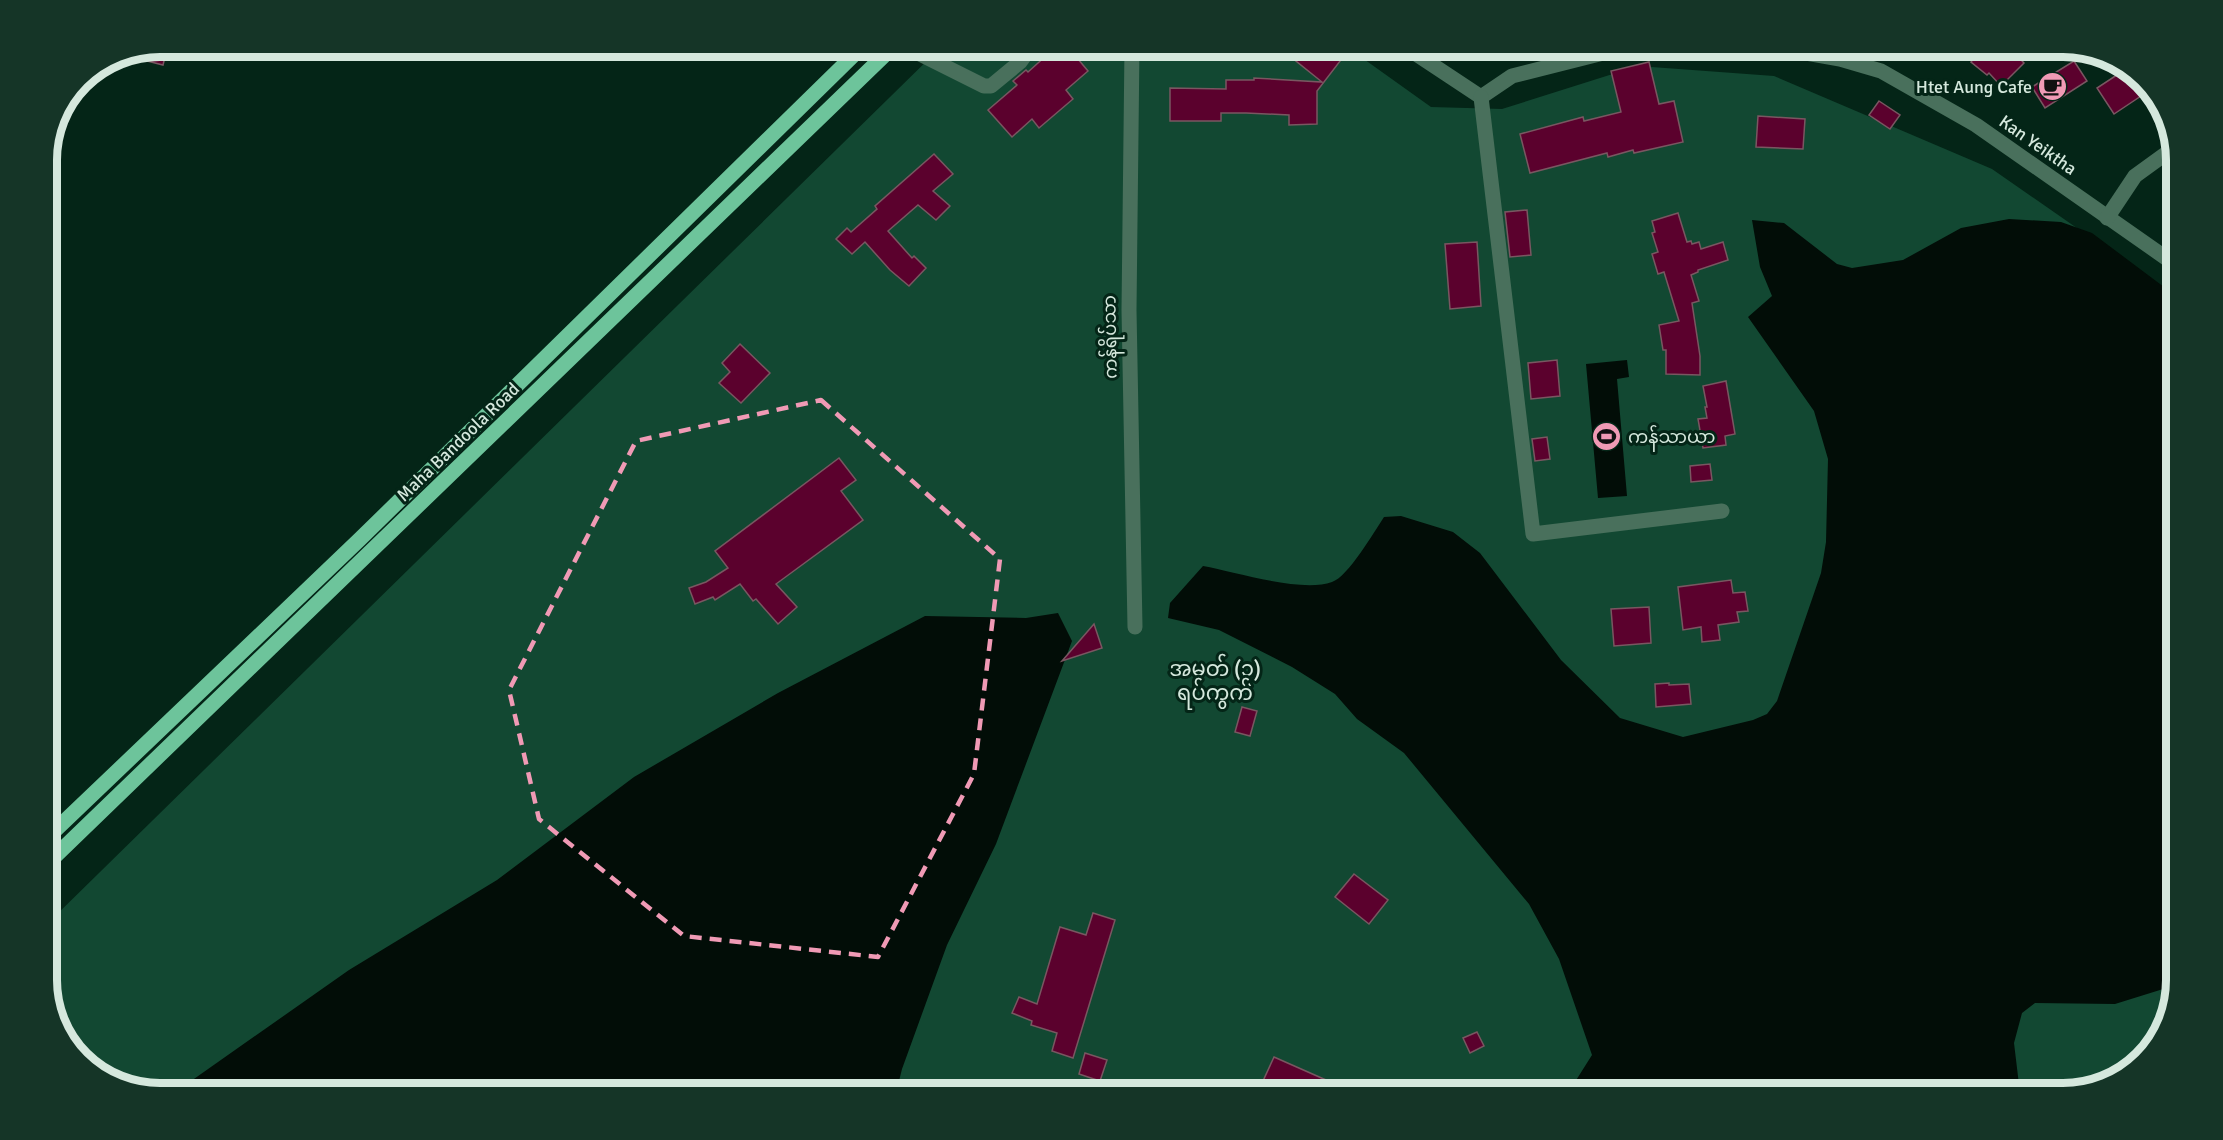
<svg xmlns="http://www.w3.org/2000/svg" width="2223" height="1140" font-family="Signika,'Noto Sans Myanmar',sans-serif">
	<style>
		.green { fill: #124832 }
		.water { fill: #020d07 }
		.building { fill: #5b012d; stroke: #795761; stroke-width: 1.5 }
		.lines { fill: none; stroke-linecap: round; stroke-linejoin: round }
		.minor { stroke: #49705c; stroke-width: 15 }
		.major { stroke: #6dc49b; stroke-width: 15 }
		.marked { fill: none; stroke: #f09ab5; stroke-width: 4.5; stroke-dasharray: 12 8; stroke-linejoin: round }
		.labels { text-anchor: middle; stroke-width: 6; stroke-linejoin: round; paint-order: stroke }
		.poi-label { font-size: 18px; fill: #d5e8dd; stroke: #042517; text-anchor: end }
		.street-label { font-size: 18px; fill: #d5e8dd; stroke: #042517 }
		.quarter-label { font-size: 21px; fill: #d5e8dd; stroke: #042517 }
		.rim { fill: none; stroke: #d5e8dd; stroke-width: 8 }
	</style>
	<rect width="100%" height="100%" fill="#042517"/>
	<polygon class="green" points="941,47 1347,47 1431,107 1502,109 1638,66 1774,76 1992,169 2176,297 2176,980 2165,1030 2126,1075 2064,1093 160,1093 110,1082 66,1044 47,988 47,924"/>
	<g class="water">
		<path d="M2009 219 2061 222 2092 233 2176 296V985L2115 1004 2035 1003 2022 1013 2014 1043 2020 1093H1568L1592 1055 1559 959 1529 904 1404 753 1357 719 1335 694 1292 667 1219 630 1168 618 1170 603 1203 566C1236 572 1301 593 1332 582 1348 577 1374 532 1384 517L1401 516 1453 532 1480 553 1561 660 1620 718 1683 737 1753 720 1767 714 1777 701 1821 573 1826 542 1828 459 1814 411 1748 317 1772 296 1760 267 1752 220 1784 223 1837 264 1852 268 1903 260 1961 228Z"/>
		<polygon points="1627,360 1629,377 1617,379 1627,496 1598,498 1586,364"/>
		<polygon points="1058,613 1072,641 996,844 947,945 902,1069 896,1093 174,1093 349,970 497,880 634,777 778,693 925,616 1026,618"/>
	</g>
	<g class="building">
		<polygon points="1057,46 1067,46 1088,71 1066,90 1073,99 1039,128 1032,119 1012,137 988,110 1017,85 1013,81 1026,70 1028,72"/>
		<polygon points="1307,46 1331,46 1344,56 1317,91 1317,124 1289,125 1289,115 1246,113 1221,113 1221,121 1170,121 1170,88 1226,89 1226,80 1254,80 1254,78 1322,82 1296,61"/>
		<polygon points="1983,46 2008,46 2024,63 2001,86 1989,73 1987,75 1971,62"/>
		<polygon points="157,47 167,49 163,65 120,54"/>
		<polygon points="2074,61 2087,81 2045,108 2032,87"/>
		<polygon points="1649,62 1659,104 1674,101 1683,142 1634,153 1633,150 1608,157 1607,153 1530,173 1520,134 1583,117 1584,121 1621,112 1611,71"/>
		<polygon points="2126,69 2150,90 2114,114 2097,88"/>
		<polygon points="1879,101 1900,115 1890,129 1869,115"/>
		<polygon points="1758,116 1805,119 1803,149 1756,147"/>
		<polygon points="934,154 953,174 933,191 950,206 936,220 918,205 888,231 912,258 914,256 926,268 909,286 890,270 865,242 852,254 836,239 847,228 851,232 877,209 875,206"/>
		<polygon points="1527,210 1531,255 1510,257 1505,212"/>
		<polygon points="1678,213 1687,242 1691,241 1692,244 1699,242 1701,249 1723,242 1728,260 1698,270 1698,272 1691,275 1699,301 1692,303 1700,356 1700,375 1666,374 1666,350 1663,350 1659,325 1679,321 1664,272 1658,274 1652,254 1658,252 1652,233 1655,232 1652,221"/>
		<polygon points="1477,242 1481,306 1450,309 1445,244"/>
		<polygon points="740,344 770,373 741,403 719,383 730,372 722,363"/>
		<polygon points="1557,360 1560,396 1531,399 1528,363"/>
		<polygon points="1726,381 1735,434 1725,436 1726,445 1703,448 1698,419 1707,418 1705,407 1707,407 1703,386"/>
		<polygon points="1547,437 1550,459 1535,461 1532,439"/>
		<polygon points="839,458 856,480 841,491 863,520 776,584 797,607 778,624 756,599 753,601 740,584 715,600 713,597 695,604 689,588 706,582 728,568 715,551"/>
		<polygon points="1710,464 1712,480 1691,482 1690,466"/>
		<polygon points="1731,580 1733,593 1745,592 1748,611 1737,612 1739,622 1718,625 1720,640 1702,642 1701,627 1683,630 1678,587"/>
		<polygon points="1649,607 1651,643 1614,646 1611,609"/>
		<polygon points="1094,624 1102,648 1062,661"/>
		<polygon points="1669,683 1669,685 1689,684 1691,704 1656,707 1655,684"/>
		<polygon points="1242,707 1257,711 1250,736 1235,732"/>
		<polygon points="1354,874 1388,900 1369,924 1335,897"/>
		<polygon points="1093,913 1115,920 1073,1058 1052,1051 1057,1033 1031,1025 1032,1021 1012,1013 1019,997 1037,1004 1060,927 1086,935"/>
		<polygon points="1477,1032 1484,1046 1470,1053 1463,1038"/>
		<polygon points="1085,1053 1107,1060 1100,1081 1079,1074"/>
		<polygon points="1274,1057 1326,1080 1320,1094 1257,1094"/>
	</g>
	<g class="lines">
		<g class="minor">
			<polyline points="904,46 984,86 991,86 1020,62 1032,46"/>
			<polyline points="1132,46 1129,310 1135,627"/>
			<polyline points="1404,46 1481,97 1512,76 1631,46"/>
			<polyline points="1765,46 1840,59 1881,71 1976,125 2176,265"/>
			<polyline points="1481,97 1533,534 1722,511"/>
			<polyline points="2107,218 2135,176 2175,147"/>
		</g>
		<g class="major">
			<polyline points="47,838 360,539 863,46"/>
			<polyline points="47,864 894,46"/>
		</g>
	</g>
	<path class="marked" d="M821 400 1000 559 974 774 878 957 684 936 539 819 509 690 636 441Z"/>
	<defs>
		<symbol id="cafe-disc" viewBox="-11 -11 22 22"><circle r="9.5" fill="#f09ab5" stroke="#042517"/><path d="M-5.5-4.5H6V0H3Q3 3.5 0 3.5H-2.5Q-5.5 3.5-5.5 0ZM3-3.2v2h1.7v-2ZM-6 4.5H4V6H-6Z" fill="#111"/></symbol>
		<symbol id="stadium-disc" viewBox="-11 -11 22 22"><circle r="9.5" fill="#f09ab5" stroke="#042517"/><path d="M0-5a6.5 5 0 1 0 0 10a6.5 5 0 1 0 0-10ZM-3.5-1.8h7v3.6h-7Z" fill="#111"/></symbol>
	</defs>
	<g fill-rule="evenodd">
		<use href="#cafe-disc" x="2036" y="70" width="33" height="33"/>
		<use href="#stadium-disc" x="1590" y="420" width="33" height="33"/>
	</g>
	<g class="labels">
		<g class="poi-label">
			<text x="2032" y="93">Htet Aung Cafe</text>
			<text x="1628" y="443" text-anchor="start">ကန်သာယာ</text>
		</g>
		<g class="street-label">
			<text transform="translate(2038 145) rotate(35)" y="6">Kan Yeiktha</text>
			<text transform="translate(1110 337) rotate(-91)" y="6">ကန်ရိပ်သာ</text>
			<text transform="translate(458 442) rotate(-44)" y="6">Maha Bandoola Road</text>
		</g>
		<g class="quarter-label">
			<text x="1215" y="676">အမှတ် (၃)<tspan x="1215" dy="24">ရပ်ကွက်</tspan></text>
		</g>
	</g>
	<path d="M0 0H2223V1140H0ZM160 57H2063A103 103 0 0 1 2166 160V980A103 103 0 0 1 2063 1083H160A103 103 0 0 1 57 980V160A103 103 0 0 1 160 57Z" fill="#153527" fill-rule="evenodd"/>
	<path class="rim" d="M160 57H2063A103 103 0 0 1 2166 160V980A103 103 0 0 1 2063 1083H160A103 103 0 0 1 57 980V160A103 103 0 0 1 160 57Z"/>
</svg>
